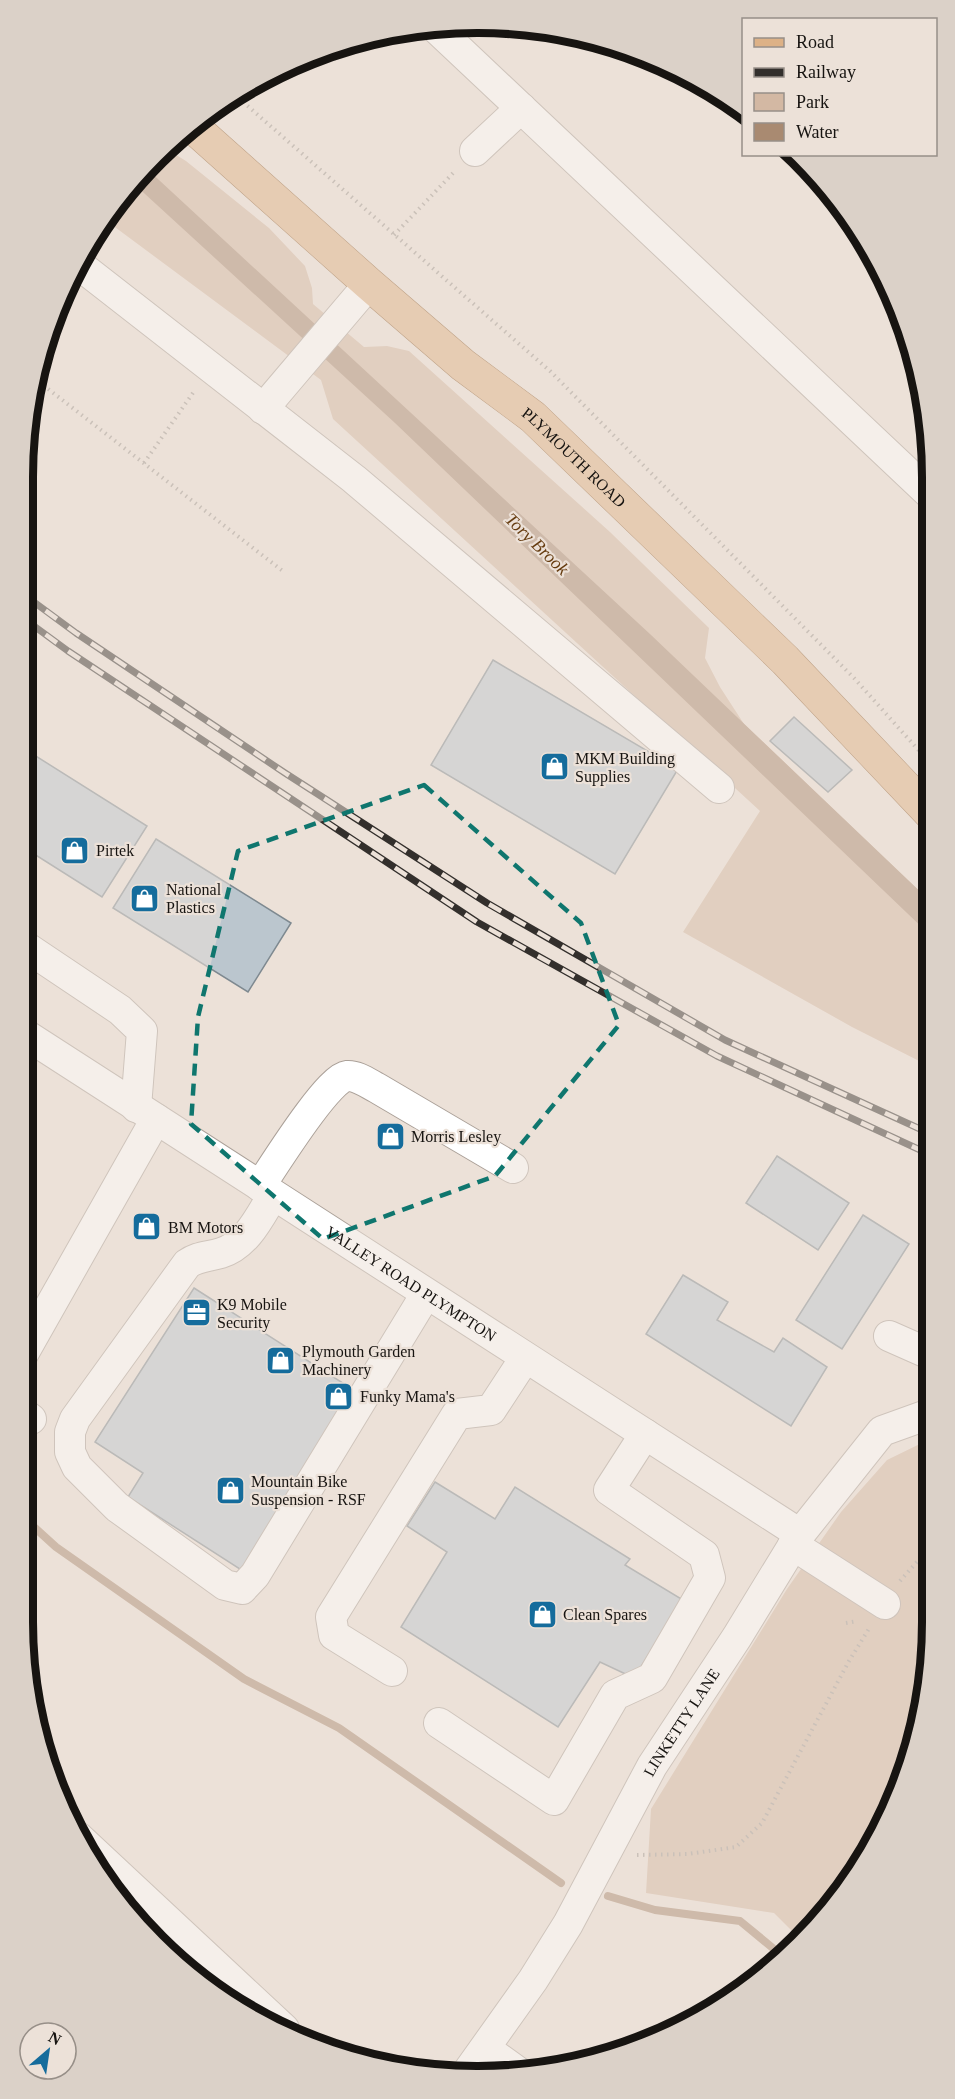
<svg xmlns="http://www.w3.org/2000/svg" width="955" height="2099" font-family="Georgia,serif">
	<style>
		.green { fill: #d3b8a3 }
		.water { fill: #a98a71 }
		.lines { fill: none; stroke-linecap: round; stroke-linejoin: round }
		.stream { stroke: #a98a71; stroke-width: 8 }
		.building { fill: #bbc6ce; stroke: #7e8990; stroke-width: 1.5 }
		.minor-casing { stroke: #aba199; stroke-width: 32 }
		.major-casing { stroke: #895828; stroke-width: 34 }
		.path { stroke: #a19992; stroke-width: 4; stroke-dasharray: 1.5 4.5; stroke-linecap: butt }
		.minor { stroke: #fff; stroke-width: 30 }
		.major { stroke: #ddb186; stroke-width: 33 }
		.rail-casing { stroke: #332f2c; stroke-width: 7 }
		.rail { stroke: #ece1d8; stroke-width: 4.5; stroke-dasharray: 14; stroke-linecap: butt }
		.marked { fill: none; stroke: #0f766e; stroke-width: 4.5; stroke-dasharray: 12 8; stroke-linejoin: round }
		.labels { text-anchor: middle; stroke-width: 4.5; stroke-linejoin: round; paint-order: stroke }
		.street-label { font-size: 16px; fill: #171411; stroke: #ece1d8 }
		.poi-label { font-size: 16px; fill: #171411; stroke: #ece1d8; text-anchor: start }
		.water-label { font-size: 18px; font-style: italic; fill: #663c10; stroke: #ece1d8 }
		.rim { fill: none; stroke: #171411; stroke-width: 8 }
	</style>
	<rect width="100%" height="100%" fill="#ece1d8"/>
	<g class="green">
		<polygon points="165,148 186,161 269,228 305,266 312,288 313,304 364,347 387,346 409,351 610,532 709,628 705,658 720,687 744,724 930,901 931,1067 852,1027 683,932 760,811 333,419 321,380 104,219 156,156"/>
		<polygon points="932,1438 932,1622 924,1710 898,1795 819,1922 799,1938 774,1913 646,1893 651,1809 787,1589 841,1512 887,1460"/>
	</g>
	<polygon class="water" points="146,168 650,634 930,901 930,935 395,423 133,183"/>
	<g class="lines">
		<g class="stream">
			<polyline points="23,1517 56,1547 244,1679 339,1728 561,1883"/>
			<polyline points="608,1896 655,1910 740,1921 780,1954"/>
		</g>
	</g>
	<g class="building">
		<polygon points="493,660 678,769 615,874 431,765"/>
		<polygon points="794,717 852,770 828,792 770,741"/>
		<polygon points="23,748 147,826 102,897 23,847"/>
		<polygon points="156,839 291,923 248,992 113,908"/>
		<polygon points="777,1156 849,1203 818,1250 746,1203"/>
		<polygon points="863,1215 909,1244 842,1349 796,1320"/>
		<polygon points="683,1275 728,1302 717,1320 774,1352 783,1338 827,1367 791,1426 646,1334"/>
		<polygon points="194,1288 360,1394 246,1573 128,1497 143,1473 95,1442"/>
		<polygon points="435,1482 495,1519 515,1487 630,1559 625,1565 683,1600 634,1678 600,1662 558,1727 401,1627 447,1552 407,1526"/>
	</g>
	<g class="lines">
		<defs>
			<g id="minor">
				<polyline points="435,27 929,493"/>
				<polyline points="475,151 521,108"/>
				<polyline points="78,264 354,479 719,788"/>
				<polyline points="263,409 369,284"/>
				<polyline points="23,945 120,1010 142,1031 136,1107"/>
				<path id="s1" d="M23 1033 800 1534"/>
				<path d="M260 1186C273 1167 328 1078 347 1076 357 1075 369 1084 377 1088L513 1168"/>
				<path d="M273 1195C260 1216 247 1245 221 1253 208 1257 198 1256 187 1264L75 1419 70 1432V1452L77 1467 117 1507 225 1585 242 1589 255 1575 426 1294"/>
				<polyline points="889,1336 932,1355"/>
				<polyline points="23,1354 156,1119"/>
				<polyline points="23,1413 31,1419"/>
				<polyline points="793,1545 885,1604"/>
				<polyline points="392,1671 334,1635 331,1617 457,1414 491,1410 525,1358"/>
				<polyline points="439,1723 554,1800 615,1695 652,1678 710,1578 704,1555 609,1490 645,1434"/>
				<polyline points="78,1837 284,2029"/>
				<polyline points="486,2049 518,2072"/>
				<path id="s2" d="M469 2070 533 1980 568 1924 652 1766 737 1637 800 1534 882 1431 932 1413"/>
			</g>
			<g id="major">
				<path id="s3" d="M192 126 369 284 463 365 533 417 785 660 930 813"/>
			</g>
		</defs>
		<use href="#minor" class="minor-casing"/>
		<use href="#major" class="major-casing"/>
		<g class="path">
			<polyline points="234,94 550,371 854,678 930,763"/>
			<polyline points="394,235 455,171"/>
			<polyline points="34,378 284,572"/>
			<polyline points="144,463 195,390"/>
			<polyline points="900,1581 932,1545"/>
			<polyline points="846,1623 857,1621"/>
			<polyline points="637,1855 688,1854 736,1847 762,1823 849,1661 870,1627"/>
		</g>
		<use href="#minor" class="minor"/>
		<use href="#major" class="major"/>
		<defs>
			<g id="rail">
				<polyline points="23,594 76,633 285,773 487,903 725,1040 931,1134"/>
				<polyline points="23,618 68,651 477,922 717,1056 931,1155"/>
			</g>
		</defs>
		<use href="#rail" class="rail-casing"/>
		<use href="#rail" class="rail"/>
	</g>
	<path d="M0 0H955V2099H0ZM424 785 581 923 619 1025 495 1176 323 1239 191 1124 198 1017 238 851Z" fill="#ece1d8" fill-opacity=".55" fill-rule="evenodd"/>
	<path class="marked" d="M424 785 581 923 619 1025 495 1176 323 1239 191 1124 198 1017 238 851Z"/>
	<defs>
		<symbol id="shop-square" viewBox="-11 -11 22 22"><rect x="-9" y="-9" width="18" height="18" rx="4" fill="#156c9c" stroke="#ece1d8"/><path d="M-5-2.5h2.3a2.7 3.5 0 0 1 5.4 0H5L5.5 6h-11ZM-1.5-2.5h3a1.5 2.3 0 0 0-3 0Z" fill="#fff"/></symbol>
		<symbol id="office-square" viewBox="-11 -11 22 22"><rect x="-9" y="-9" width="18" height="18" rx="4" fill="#156c9c" stroke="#ece1d8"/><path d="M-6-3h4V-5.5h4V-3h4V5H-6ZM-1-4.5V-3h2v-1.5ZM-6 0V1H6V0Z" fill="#fff"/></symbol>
	</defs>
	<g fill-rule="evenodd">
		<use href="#shop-square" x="538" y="750" width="33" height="33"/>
		<use href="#shop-square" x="58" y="834" width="33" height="33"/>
		<use href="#shop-square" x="128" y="882" width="33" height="33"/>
		<use href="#shop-square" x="374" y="1120" width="33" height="33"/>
		<use href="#shop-square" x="130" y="1210" width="33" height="33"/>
		<use href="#office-square" x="180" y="1296" width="33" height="33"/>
		<use href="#shop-square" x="264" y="1344" width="33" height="33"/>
		<use href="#shop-square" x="322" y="1380" width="33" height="33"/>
		<use href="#shop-square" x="214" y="1474" width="33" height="33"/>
		<use href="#shop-square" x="526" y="1598" width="33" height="33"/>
	</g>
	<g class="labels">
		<g class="street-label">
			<text dy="6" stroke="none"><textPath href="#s3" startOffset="506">PLYMOUTH ROAD</textPath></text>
			<text dy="6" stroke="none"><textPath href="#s1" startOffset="462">VALLEY ROAD PLYMPTON</textPath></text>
			<text dy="6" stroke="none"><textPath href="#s2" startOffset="408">LINKETTY LANE</textPath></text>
		</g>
		<g class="poi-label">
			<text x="575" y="764">MKM Building<tspan x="575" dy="18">Supplies</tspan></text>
			<text x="96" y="856">Pirtek</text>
			<text x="166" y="895">National<tspan x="166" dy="18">Plastics</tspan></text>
			<text x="411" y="1142">Morris Lesley</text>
			<text x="168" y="1233">BM Motors</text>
			<text x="217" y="1310">K9 Mobile<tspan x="217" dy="18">Security</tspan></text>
			<text x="302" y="1357">Plymouth Garden<tspan x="302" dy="18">Machinery</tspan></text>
			<text x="360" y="1402">Funky Mama's</text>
			<text x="251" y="1487">Mountain Bike<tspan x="251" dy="18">Suspension - RSF</tspan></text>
			<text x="563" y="1620">Clean Spares</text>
		</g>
		<g class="water-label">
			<text transform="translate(537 544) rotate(44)" y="6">Tory Brook</text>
		</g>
	</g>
	<path d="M0 0H955V2099H0ZM477 33H478A444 444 0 0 1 922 477V1622A444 444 0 0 1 478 2066H477A444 444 0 0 1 33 1622V477A444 444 0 0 1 477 33Z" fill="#dbd1c8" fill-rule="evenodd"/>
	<path class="rim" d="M477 33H478A444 444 0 0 1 922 477V1622A444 444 0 0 1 478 2066H477A444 444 0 0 1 33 1622V477A444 444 0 0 1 477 33Z"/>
	<rect x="742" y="18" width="195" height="138" fill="#ece1d8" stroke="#978f88" stroke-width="1.5"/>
	<rect x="754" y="38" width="30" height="9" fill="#ddb186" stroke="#978f88" stroke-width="1.5"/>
	<text x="796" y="48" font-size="18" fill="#171411">Road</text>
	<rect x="754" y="68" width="30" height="9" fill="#332f2c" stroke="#978f88" stroke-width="1.5"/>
	<text x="796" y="78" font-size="18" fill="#171411">Railway</text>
	<rect x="754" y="93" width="30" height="18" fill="#d3b8a3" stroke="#978f88" stroke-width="1.5"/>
	<text x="796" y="108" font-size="18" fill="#171411">Park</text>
	<rect x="754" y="123" width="30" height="18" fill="#a98a71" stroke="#978f88" stroke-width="1.5"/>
	<text x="796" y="138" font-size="18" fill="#171411">Water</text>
	<g transform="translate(48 2051) rotate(29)"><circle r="28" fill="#ece1d8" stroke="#978f88" stroke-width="1.5"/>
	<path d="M0-4.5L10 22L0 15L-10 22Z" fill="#156c9c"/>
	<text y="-9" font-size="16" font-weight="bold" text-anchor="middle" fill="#171411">N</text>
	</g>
</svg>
